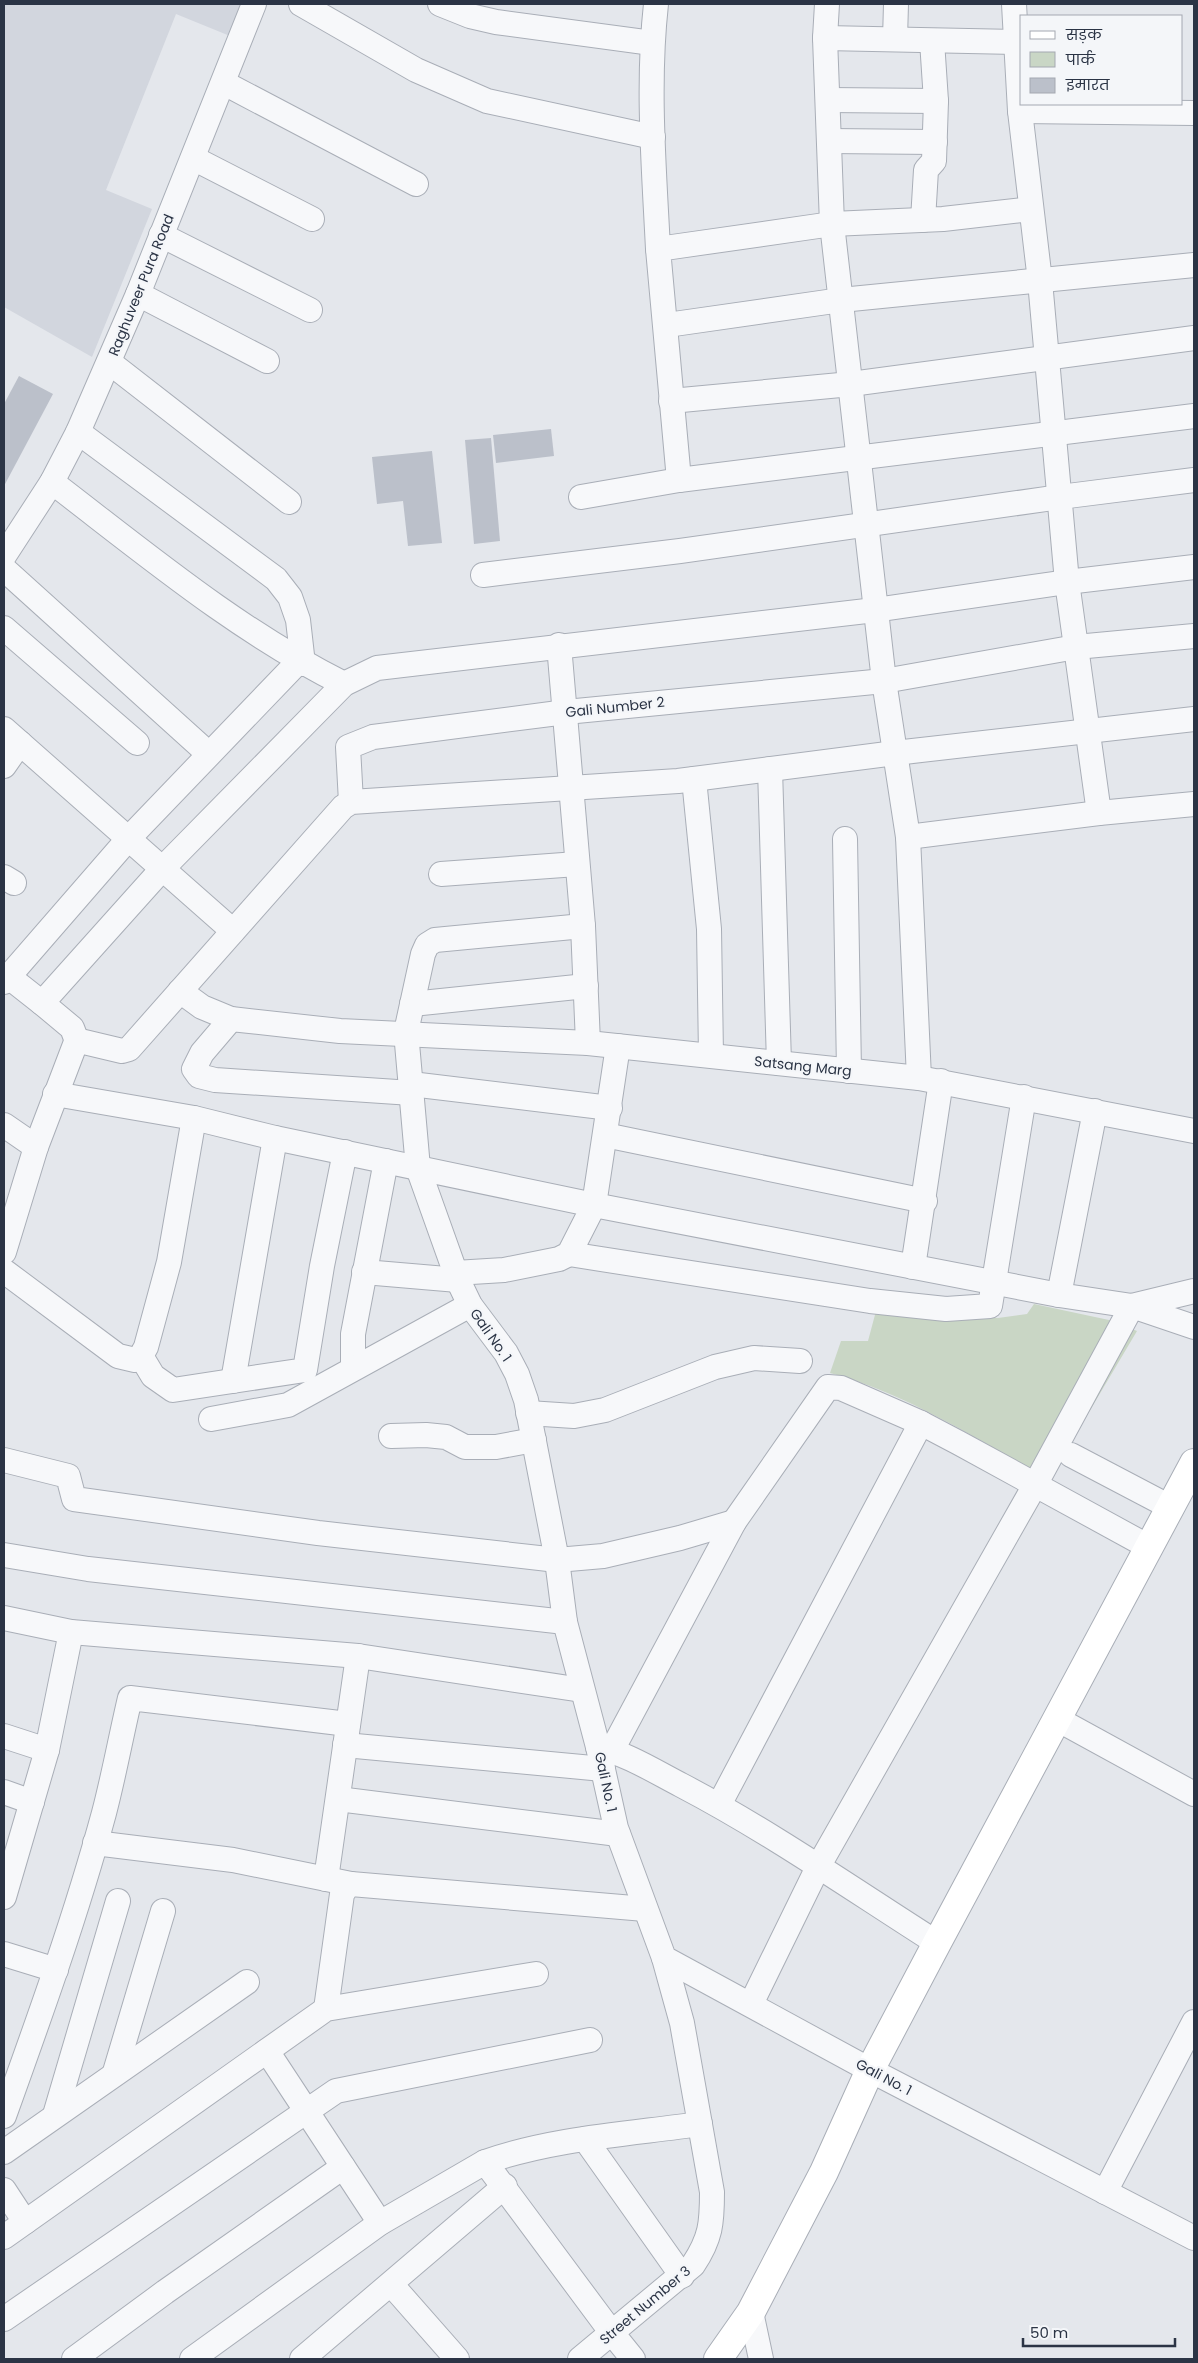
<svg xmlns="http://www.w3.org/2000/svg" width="1198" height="2363" font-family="Poppins,'Noto Sans Devanagari',sans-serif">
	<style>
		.built { fill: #d2d6de }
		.green { fill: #c9d6c5 }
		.building { fill: #bbc0ca }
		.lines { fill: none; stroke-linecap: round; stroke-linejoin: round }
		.street-casing { stroke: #a9aeb7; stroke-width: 26 }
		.secondary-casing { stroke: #a9aeb7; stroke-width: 30 }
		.street { stroke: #f7f8fa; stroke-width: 24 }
		.secondary { stroke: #fff; stroke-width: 28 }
		.labels { text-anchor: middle; stroke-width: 4.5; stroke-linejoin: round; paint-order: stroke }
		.street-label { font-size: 14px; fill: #2b3445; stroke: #f4f6f9 }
	</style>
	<rect width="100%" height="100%" fill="#e4e7ec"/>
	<polygon class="built" points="4,4 242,4 230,36 176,14 106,190 152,209 92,357 4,307"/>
	<path class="green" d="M1034 1304 1109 1320 1137 1331 1054 1471 1044 1476C976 1439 906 1393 830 1373L841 1341H868L876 1311 998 1318 1027 1314Z"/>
	<g class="building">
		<polygon points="19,376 53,394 4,486 4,404"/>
		<polygon points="551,429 554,456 496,463 493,435"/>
		<polygon points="491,438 500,541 474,544 465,440"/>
		<polygon points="432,451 442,543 408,546 403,501 377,504 372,457"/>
	</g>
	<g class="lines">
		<defs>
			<g id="street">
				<polyline points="301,4 416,70 487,101 653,137"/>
				<polyline points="440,4 470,16 496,22 652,43"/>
				<path d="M656 4C647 85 654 168 658 249"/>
				<polyline points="827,4 825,38 832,224 884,681 908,837 919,1078"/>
				<polyline points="1014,4 1020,111 1040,281 1067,582 1099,813"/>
				<polyline points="825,38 1016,42"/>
				<polyline points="895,39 896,4"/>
				<polyline points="224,83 416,184"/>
				<polyline points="828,100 936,101"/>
				<polyline points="1020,111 1194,113"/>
				<polyline points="829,141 935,142"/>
				<polyline points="193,158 312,219"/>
				<polyline points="923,220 926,170 934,161 936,101 932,41"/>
				<polyline points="161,235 310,310"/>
				<polyline points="138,294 267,361"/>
				<polyline points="667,325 841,300 1194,265"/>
				<polyline points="109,362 289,502"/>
				<polyline points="671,401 851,384 1194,338"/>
				<polyline points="78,432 276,579 290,597 298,620 303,664"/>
				<polyline points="679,480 658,249 832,224 943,219 1031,209"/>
				<path d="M52 482C146 554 238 631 344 684"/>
				<polyline points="581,497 679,480 1194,416"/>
				<polyline points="4,556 52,482 78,432 138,294 254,4"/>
				<polyline points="4,569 200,746"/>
				<polyline points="483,575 680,551 1060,497 1194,480"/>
				<polyline points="4,628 137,743"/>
				<polyline points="559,645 583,926 588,1043"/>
				<polyline points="4,729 233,931"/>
				<polyline points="4,766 20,743"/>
				<polyline points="770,769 779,1063"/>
				<polyline points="694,779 709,929 711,1055"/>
				<polyline points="351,802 348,747 373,737 566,712 884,681 1076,647 1194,636"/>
				<polyline points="908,837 1099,813 1194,804"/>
				<polyline points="845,839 849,1071"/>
				<polyline points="441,874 577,864"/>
				<polyline points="4,877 14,883"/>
				<polyline points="583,926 435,940 427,945 423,954 406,1032 418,1168 458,1280 470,1305 506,1353 517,1374 526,1400 557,1560 565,1622 598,1747 616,1828 664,1958 870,2070 1194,2238"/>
				<polyline points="9,977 42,1003 163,868 344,684 377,668 875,610 1067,582 1194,567"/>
				<polyline points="4,982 129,838 299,661"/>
				<polyline points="180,991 202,1007 231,1019 340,1031 588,1043 919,1078 1194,1131"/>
				<polyline points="42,1003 72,1028 77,1041"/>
				<polyline points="412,1004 586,986"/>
				<polyline points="231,1019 202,1053 194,1069 199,1076 215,1080 412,1093"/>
				<polyline points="411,1084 610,1108"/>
				<polyline points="55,1094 194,1118 275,1138 594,1205 1059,1295 1132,1306 1194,1291"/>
				<polyline points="4,1125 36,1147"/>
				<polyline points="605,1135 925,1201"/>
				<polyline points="4,1252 36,1147 76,1042 80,1041 122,1051 129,1049 343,807 351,802 678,781 895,753 1194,719"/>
				<polyline points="569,1254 870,1301 946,1309 990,1306 1024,1097"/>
				<polyline points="913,1267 941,1081"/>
				<polyline points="4,1271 118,1356 135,1360 141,1356 146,1347 169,1262 194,1118"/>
				<polyline points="364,1272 458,1280"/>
				<polyline points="455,1273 504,1270 559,1259 569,1254 594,1205 618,1046"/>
				<polyline points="1059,1295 1095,1111"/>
				<polyline points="141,1356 153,1376 173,1390 305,1370 322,1266 345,1152"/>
				<polyline points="353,1368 353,1334 386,1161"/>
				<polyline points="233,1381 275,1138"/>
				<polyline points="528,1413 574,1416 605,1410 715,1367 754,1358 800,1361"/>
				<polyline points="211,1419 288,1405 470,1305"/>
				<polyline points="391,1436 426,1435 446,1437 465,1447 496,1447 534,1440"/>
				<polyline points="1071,1455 1170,1507"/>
				<polyline points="4,1460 68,1476 74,1499 318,1533 557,1560 603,1556 680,1538 734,1522"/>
				<polyline points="4,1555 88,1569 565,1622"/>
				<polyline points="4,1618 71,1632 358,1656 582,1690"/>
				<polyline points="1057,1719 1194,1794"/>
				<polyline points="4,1736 47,1750"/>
				<polyline points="345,1745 603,1769"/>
				<path d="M598 1747C627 1754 654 1771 681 1785 769 1831 852 1889 937 1943"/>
				<polyline points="612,1750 734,1522 828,1387 841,1388 921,1423 959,1443 1149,1547"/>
				<polyline points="4,1792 32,1802"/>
				<polyline points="338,1799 618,1834"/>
				<polyline points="719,1805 921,1423"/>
				<polyline points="95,1843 233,1860 351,1884"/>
				<polyline points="326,1879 358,1656"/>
				<polyline points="4,1897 47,1750 71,1632"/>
				<polyline points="4,1954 56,1970"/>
				<polyline points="751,2004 818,1867 1035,1485 1132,1306 1194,1327"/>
				<polyline points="326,2009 342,1894 346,1888 351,1884 645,1909"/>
				<polyline points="267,2051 380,2223"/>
				<polyline points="115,2072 163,1911"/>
				<polyline points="55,2115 118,1901"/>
				<path d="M4 2116C40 2016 76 1916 104 1813 114 1775 121 1736 130 1698L348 1724"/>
				<polyline points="585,2139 682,2276"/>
				<polyline points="4,2152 247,1982"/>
				<path d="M485 2162C554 2138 629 2134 700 2124"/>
				<polyline points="4,2190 25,2222"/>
				<polyline points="1105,2192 1194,2022"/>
				<polyline points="4,2237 326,2009 536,1974"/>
				<polyline points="391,2284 457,2359"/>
				<polyline points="751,2312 761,2359"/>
				<polyline points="4,2319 336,2091 590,2040"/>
				<polyline points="74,2359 165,2292 343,2167"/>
				<polyline points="192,2359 380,2223 485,2162 612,2333 633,2359"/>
				<polyline points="302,2359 505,2186"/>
				<path d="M580 2359 693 2265C711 2238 712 2223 712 2192L682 2023 664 1958"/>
			</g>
			<polyline id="secondary" points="718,2359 751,2312 824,2172 870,2070 937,1943 1194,1463"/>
		</defs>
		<use href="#street" class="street-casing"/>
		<use href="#secondary" class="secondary-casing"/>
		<use href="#street" class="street"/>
		<use href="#secondary" class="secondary"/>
	</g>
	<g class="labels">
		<g class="street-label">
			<text transform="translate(141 285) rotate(-68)" y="5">Raghuveer Pura Road</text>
			<text transform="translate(615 707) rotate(-6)" y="5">Gali Number 2</text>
			<text transform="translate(803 1066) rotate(6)" y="5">Satsang Marg</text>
			<text transform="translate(491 1335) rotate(55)" y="5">Gali No. 1</text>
			<text transform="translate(606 1782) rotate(78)" y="5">Gali No. 1</text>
			<text transform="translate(884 2077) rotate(28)" y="5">Gali No. 1</text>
			<text transform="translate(645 2305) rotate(-40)" y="5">Street Number 3</text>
		</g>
	</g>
	<rect width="1198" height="2363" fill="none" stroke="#2b3445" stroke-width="10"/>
	<rect x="1020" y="15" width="162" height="90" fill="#f4f6f9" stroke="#a4a8b1"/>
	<rect x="1030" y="31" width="25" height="8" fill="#ffffff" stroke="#a4a8b1"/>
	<text x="1066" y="40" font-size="15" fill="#2b3445">सड़क</text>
	<rect x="1030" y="52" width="25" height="15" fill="#c9d6c5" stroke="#a4a8b1"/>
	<text x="1066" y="65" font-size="15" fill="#2b3445">पार्क</text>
	<rect x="1030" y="78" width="25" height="15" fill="#bbc0ca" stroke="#a4a8b1"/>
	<text x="1066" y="90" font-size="15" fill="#2b3445">इमारत</text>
	<path d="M1023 2338v8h152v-8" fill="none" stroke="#2b3445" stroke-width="2.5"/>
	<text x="1030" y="2338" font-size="15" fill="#2b3445" stroke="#f4f6f9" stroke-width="4" paint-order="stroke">50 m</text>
</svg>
